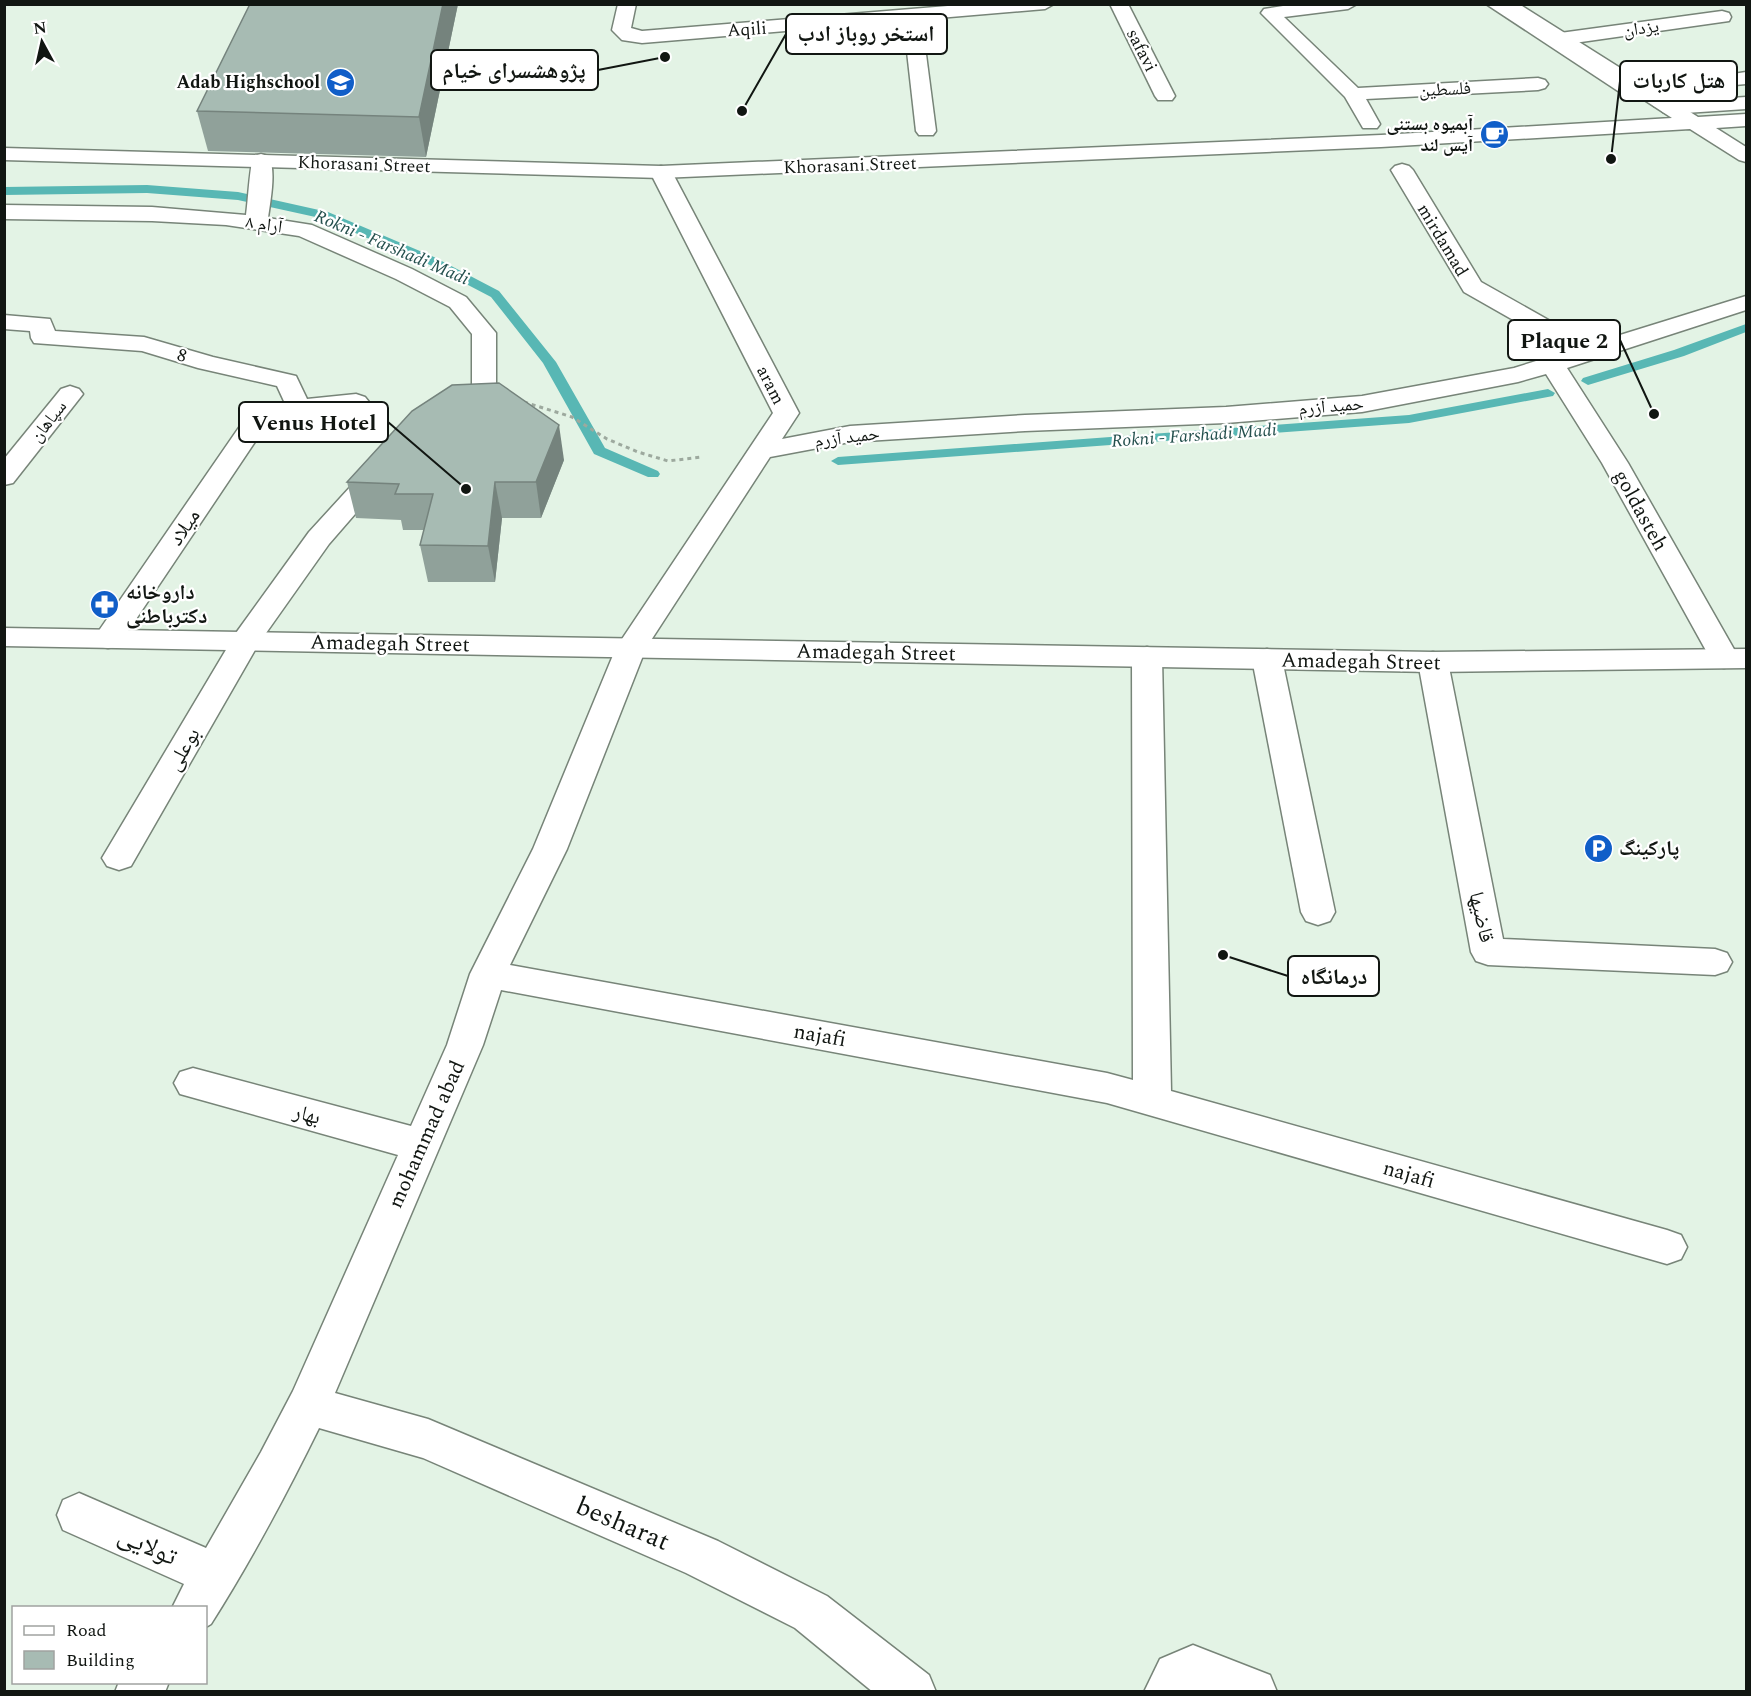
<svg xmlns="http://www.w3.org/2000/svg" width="1751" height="1696" font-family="Spectral,'Noto Naskh Arabic',serif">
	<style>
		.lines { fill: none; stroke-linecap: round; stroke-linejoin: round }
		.stream { fill: #58b7b4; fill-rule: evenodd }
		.lane-casing { stroke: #778478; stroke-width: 3 }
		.street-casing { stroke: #778478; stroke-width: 3 }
		.secondary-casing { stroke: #778478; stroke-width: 3 }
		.path { stroke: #9da99e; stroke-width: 3; stroke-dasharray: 4 4; stroke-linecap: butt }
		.lane { fill: #fff; fill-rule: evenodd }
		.street { fill: #fff; fill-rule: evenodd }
		.secondary { fill: #fff; fill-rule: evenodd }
		.wall { fill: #90a19a }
		.shaded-wall { fill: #75837d }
		.building { fill: #a7bbb3; stroke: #75837d; stroke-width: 1.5 }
		.labels { text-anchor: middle; stroke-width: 4.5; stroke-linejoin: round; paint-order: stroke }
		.far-street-label { font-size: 18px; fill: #111612; stroke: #fff }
		.far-poi-label { font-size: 18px; font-weight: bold; fill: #111612; stroke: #fff; text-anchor: end }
		.far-water-label { font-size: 18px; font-style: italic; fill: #25504e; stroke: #fff }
		.street-label { font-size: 21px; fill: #111612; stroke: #fff }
		.poi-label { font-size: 21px; font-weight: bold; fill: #111612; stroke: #fff; text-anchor: start }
		.near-street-label { font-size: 26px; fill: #111612; stroke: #fff }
		.leader { fill: none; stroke: #111612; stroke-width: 2 }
		.callout-dot { fill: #111612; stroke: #fff; stroke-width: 2 }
		.callout { fill: #fff; stroke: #111612; stroke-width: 2 }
		.callout-label { font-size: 22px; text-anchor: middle; font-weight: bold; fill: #111612 }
	</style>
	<rect width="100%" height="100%" fill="#e3f3e5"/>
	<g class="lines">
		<g class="stream">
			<polygon points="147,185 238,192 328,212 434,257 499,291 556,362 605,448 658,471 660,474 658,477 648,477 594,454 543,363 491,297 426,263 320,218 238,200 147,193 4,195 4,187"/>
			<polygon points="1746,324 1746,332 1684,356 1588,385 1581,381 1583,378 1674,350"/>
			<polygon points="1548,389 1555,393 1553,396 1409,423 838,465 831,461 838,457 1409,415"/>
		</g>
		<defs>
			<g id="lane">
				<polygon points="1110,4 1128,4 1175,96 1172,100 1158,100 1155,96"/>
				<polygon points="1486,4 1508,4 1632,83 1635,87 1632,91 1618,91"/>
				<polygon points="912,10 919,12 921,16 936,131 933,135 919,135 916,131 903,16 905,12"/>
				<polygon points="1746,97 1746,109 1670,114 1663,112 1660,108 1663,104 1670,102"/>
			</g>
			<g id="street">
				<polygon points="618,4 636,4 631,28 642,31 972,4 1054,4 1045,9 642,43 622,40 612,30"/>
				<polygon points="1296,4 1357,4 1348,9 1284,17 1358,88 1538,78 1545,80 1548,84 1545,88 1538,90 1366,99 1380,124 1377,128 1363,128 1345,97 1261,13 1264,9"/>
				<polygon points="1722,11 1729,13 1731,17 1729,21 1560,45 1553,43 1551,39 1553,35 1560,33"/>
				<polygon points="1746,72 1746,84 1735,85 1661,108 1654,106 1651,102 1654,98 1726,75"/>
				<path d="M261 154 268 156C277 168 270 203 268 218L312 225 412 269 466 297 496 333V389L493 394C477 404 461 420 442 415L438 410 442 405 472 386V334L450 307 396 279 299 236 226 225 152 221 4 219V205L152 207 246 215C248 203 250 161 254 156Z"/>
				<path d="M1402 164 1409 166 1413 170 1481 282 1591 344 1746 296V310L1567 368 1628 463 1739 658 1734 665 1724 668 1714 665 1602 463 1546 374 1518 382 1362 412 1226 423 1025 431 850 442 770 457 646 648 567 849 510 965 1107 1073 1133 1080 1132 657 1137 650 1147 647 1157 650 1162 657 1171 1091 1667 1230 1681 1235 1687 1247 1681 1259 1667 1264 1107 1103 501 990 483 1045 335 1393 428 1419 718 1541 827 1596 929 1675 936 1692H873L795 1628 686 1573 423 1458 319 1428C286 1495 251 1561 211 1624L206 1627V1608H172L184 1584 63 1530 57 1515 63 1500 79 1493 206 1548 261 1452 293 1391 398 1155 180 1094 174 1083 180 1072 193 1068 411 1126 447 1045 470 974 533 849 616 648 773 413 650 172 654 168 661 166 668 168 672 172 799 413 782 439 850 426 1025 415 1226 407 1362 396 1514 368 1568 351 1464 292 1391 170 1395 166Z"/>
				<polygon points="4,315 50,319 55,331 144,337 213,357 296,376 307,399 356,394 365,397 369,402 365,407 356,410 298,415 289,412 277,386 198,368 142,351 34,343 31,338 30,331 4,329"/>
				<polygon points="70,386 79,389 83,394 13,483 4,485 4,459 61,389"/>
				<polygon points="260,407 269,410 273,415 118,646 108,648 98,646 93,639 98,632 251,410"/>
				<polygon points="382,460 391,462 395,468 329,544 259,643 131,866 119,870 107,866 102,858 236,633 309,532 373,462"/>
				<polygon points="1267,649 1277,652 1282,659 1335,912 1330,921 1318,925 1306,921 1301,912 1252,659 1257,652"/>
				<polygon points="1433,652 1444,655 1448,662 1503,939 1715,949 1727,953 1732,962 1727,971 1715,975 1488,965 1476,961 1471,952 1418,662 1422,655"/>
				<polygon points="1193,1645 1270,1675 1277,1692 1144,1692 1160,1659"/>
				<polygon points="119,1682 169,1682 165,1692 115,1692"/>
			</g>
			<g id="secondary">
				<polygon points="1497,4 1519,4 1698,117 1746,114 1746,126 1716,128 1746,147 1746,162 1739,160 1690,129 1381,147 661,178 4,160 4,148 661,166 1381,135 1672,118"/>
				<polygon points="4,628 1433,652 1746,649 1746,668 1433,672 4,646"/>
			</g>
		</defs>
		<use href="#lane" class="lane-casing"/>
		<use href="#street" class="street-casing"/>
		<use href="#secondary" class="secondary-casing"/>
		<polyline class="path" points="524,402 572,417 607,439 638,452 668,461 702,457"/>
		<use href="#lane" class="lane"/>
		<use href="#street" class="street"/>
		<use href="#secondary" class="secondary"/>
	</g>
	<g class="wall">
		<polygon points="458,4 426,157 208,151 197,111"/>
		<polygon points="564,460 541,518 502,518 495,582 428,582 420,545 424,530 403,530 401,520 356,518 347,482"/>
	</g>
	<g class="shaded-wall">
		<polygon points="443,4 458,4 426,157 419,117"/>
		<polygon points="559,425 564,460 541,518 536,482"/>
		<polygon points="495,482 502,518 495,582 488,546"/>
	</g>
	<g class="building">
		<polygon points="250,4 443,4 419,117 197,111"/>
		<polygon points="499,383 559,425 536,482 495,482 488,546 420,545 433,494 395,494 399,484 347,482 412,411 452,385"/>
	</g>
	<defs>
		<symbol id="school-disc" viewBox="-11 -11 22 22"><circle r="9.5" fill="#105ec8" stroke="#fff"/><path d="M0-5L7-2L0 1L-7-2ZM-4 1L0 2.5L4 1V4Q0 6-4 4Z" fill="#fff"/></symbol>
		<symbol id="cafe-disc" viewBox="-11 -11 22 22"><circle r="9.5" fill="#105ec8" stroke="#fff"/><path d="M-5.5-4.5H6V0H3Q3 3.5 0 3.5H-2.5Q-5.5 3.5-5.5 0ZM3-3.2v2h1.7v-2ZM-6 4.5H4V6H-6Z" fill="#fff"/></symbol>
		<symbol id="pharmacy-disc" viewBox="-11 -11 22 22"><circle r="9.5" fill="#105ec8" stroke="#fff"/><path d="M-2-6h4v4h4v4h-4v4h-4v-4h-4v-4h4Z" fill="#fff"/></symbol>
		<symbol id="parking-disc" viewBox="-11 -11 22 22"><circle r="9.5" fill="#105ec8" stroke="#fff"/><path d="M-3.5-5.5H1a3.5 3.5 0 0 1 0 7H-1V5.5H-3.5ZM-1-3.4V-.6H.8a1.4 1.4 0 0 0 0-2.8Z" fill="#fff"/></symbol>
	</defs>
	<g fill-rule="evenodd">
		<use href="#school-disc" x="324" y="66" width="33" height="33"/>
		<use href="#cafe-disc" x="1478" y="118" width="33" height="33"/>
		<use href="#pharmacy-disc" x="88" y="588" width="33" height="33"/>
		<use href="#parking-disc" x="1582" y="832" width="33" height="33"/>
	</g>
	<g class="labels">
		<g class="far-street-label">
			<text transform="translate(1641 28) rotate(-8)" y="6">یزدان</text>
			<text transform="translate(747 29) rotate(-4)" y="6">Aqili</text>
			<text transform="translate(1142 50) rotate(63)" y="6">safavi</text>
			<text transform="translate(1445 89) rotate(-3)" y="6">فلسطین</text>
			<text transform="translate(364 164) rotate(2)" y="6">Khorasani Street</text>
			<text transform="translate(850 165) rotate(-2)" y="6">Khorasani Street</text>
			<text transform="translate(264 224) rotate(8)" y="6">۸ آرام</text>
			<text transform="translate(1443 240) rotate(59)" y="6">mirdamad</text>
			<text transform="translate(182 355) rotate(17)" y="6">8</text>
			<text transform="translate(771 385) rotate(63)" y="6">aram</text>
			<text transform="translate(1331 406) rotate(-5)" y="6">حمید آزرم</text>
			<text transform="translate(48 421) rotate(-52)" y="6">سپاهان</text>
			<text transform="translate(847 437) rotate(-7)" y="6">حمید آزرم</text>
		</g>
		<g class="far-poi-label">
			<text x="320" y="88">Adab Highschool</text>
			<text x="1473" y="130">آبمیوه بستنی<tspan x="1473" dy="21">آیس لند</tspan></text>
		</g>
		<g class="far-water-label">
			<text transform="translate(392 247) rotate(23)" y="6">Rokni - Farshadi Madi</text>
			<text transform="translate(1194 435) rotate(-4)" y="6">Rokni - Farshadi Madi</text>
		</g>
		<g class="street-label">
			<text transform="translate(1641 510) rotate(61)" y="7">goldasteh</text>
			<text transform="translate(184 527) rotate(-56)" y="7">میلاد</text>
			<text transform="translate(390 643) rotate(1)" y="7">Amadegah Street</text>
			<text transform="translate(876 652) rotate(1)" y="7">Amadegah Street</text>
			<text transform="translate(1361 661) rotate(1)" y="7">Amadegah Street</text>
			<text transform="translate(183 749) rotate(-60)" y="7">بوعلی</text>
			<text transform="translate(1482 917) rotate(77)" y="7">قاضیها</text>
			<text transform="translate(820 1035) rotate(10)" y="7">najafi</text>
			<text transform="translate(307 1114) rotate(15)" y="7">بهار</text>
			<text transform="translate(426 1134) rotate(-66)" y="7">mohammad abad</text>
			<text transform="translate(1409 1174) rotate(16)" y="7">najafi</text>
		</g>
		<g class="poi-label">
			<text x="126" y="599">داروخانه<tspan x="126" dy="24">دکترباطنی</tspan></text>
			<text x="1619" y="855">پارکینگ</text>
		</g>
		<g class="near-street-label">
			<text transform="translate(623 1523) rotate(23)" y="9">besharat</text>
			<text transform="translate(148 1545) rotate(24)" y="9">تولایی</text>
		</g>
	</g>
	<path class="leader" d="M742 111L786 34M665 57L598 70M1611 159L1620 81M1654 414L1620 340M466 489L388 422M1223 955L1288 976"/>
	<g class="callout-dot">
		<circle cx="742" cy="111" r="6"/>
		<circle cx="665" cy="57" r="6"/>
		<circle cx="1611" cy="159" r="6"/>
		<circle cx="1654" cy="414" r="6"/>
		<circle cx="466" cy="489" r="6"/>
		<circle cx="1223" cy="955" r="6"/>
	</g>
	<g class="callout">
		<rect x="786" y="14" width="161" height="40" rx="6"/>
		<rect x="431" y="50" width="167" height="40" rx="6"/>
		<rect x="1620" y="61" width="117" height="40" rx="6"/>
		<rect x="1508" y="320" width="112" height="40" rx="6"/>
		<rect x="239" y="402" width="149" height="40" rx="6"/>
		<rect x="1288" y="956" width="91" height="40" rx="6"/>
	</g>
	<g class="callout-label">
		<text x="866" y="41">استخر روباز ادب</text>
		<text x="514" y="78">پژوهشسرای خیام</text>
		<text x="1679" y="88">هتل کاربات</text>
		<text x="1564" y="348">Plaque 2</text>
		<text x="314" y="430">Venus Hotel</text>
		<text x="1334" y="984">درمانگاه</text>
	</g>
	<rect width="1751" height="1696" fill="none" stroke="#111612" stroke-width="12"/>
	<rect x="12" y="1606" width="195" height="78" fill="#ffffff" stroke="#a0a2a0" stroke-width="1.5"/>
	<rect x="24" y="1626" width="30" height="9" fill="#ffffff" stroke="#a0a2a0" stroke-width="1.5"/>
	<text x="66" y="1636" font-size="18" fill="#111612">Road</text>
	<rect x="24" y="1651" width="30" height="18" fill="#a7bbb3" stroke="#a0a2a0" stroke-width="1.5"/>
	<text x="66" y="1666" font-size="18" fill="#111612">Building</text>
	<g transform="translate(42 42) rotate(352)" stroke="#ffffff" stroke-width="4.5" paint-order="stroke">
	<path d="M0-4.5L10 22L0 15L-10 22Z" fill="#111612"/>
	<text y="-9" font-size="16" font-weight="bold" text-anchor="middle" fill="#111612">N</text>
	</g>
</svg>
